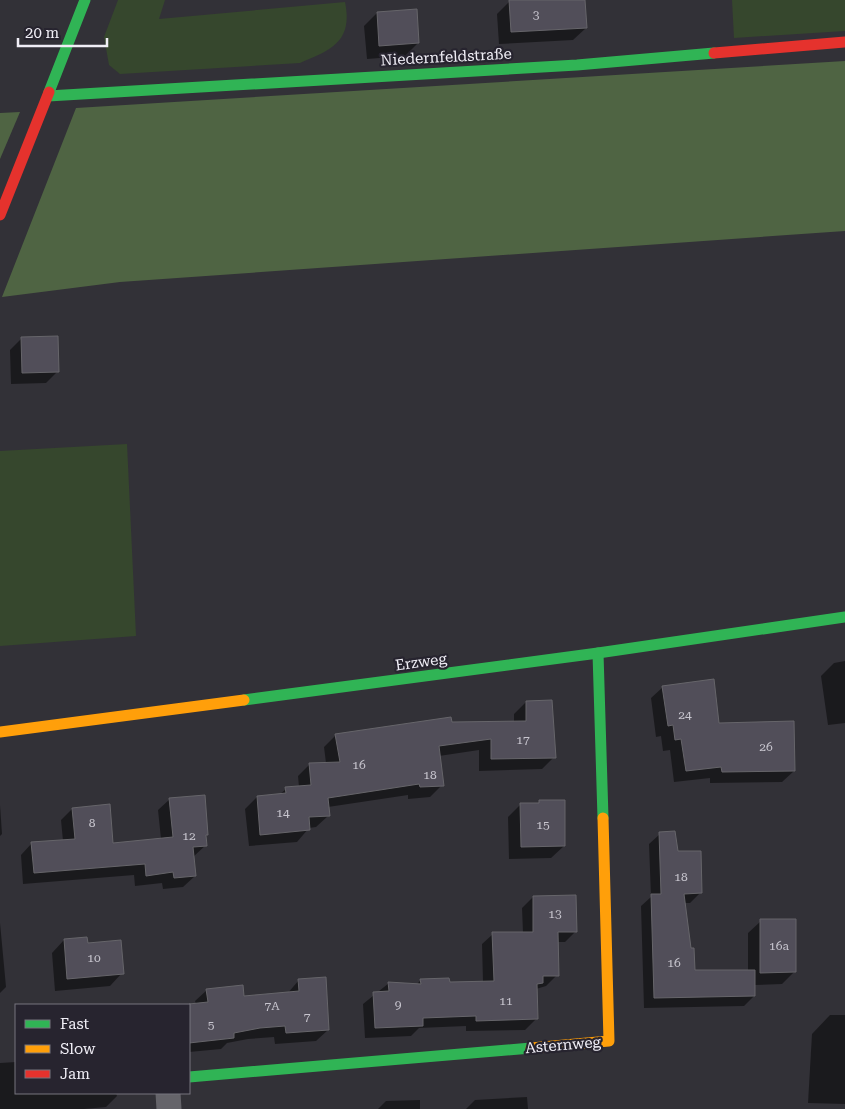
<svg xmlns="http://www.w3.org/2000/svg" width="845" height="1109" font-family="'Roboto Serif',serif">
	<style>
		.green { fill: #36472d }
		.forest { fill: #4f6443 }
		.shadow { fill: #0007 }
		.building { fill: #514e59; stroke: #66656a }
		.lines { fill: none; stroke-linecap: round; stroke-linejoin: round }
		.street { stroke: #65646a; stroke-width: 25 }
		.fast { stroke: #30b455; stroke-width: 11 }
		.slow { stroke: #ff9f0a; stroke-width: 11 }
		.jam { stroke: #e5322d; stroke-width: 11 }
		.labels { text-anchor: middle; stroke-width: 4.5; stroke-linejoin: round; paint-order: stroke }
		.number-label { font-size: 12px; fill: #c8c6cf }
		.street-label { font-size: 15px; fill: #f0eef6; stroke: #27242f }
	</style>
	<rect width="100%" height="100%" fill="#323137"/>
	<g class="green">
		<path d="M118 0H165L159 19 345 2C353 41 332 50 300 63L120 74 109 65 104 37Z"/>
		<polygon points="732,0 845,0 845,31 734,38"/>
		<polygon points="127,444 136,636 0,646 0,451"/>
	</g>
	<g class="forest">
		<polygon points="845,61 845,231 120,282 2,297 76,108"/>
		<polygon points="20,112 0,159 0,113"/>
	</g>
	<g class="shadow">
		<polygon points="584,0 586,28 573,40 499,44 497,14 510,1"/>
		<polygon points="377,13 418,43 405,56 367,59 364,26"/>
		<polygon points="22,338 58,371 46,383 11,384 10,350"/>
		<polygon points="845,661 845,723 828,725 821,676 834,663"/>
		<polygon points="663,687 718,724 794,771 782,782 710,783 710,778 674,782 670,750 663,751 661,736 656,737 651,698"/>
		<polygon points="526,702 554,757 542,769 479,771 479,750 439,756 442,785 430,797 408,799 408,795 328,807 328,816 316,827 309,828 297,842 249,846 245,809 257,797 279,795 286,789 299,787 298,776 310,764 326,763 324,747 336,735 450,723 514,722 514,714"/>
		<polygon points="170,799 207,834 206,845 193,857 195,876 183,887 163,889 162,883 135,886 134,875 23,884 21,855 32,843 63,841 61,820 72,809 112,844 161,839 158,810"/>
		<polygon points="540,802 564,846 551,858 509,859 508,817 521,804 538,804"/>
		<polygon points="0,805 2,834 0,836"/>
		<polygon points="660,834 677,853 700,893 690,903 684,903 693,972 748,971 748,933 761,921 794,972 782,984 754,985 754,996 744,1006 644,1008 641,906 651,897 649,844"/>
		<polygon points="533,897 576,931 565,942 557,942 557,975 546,986 536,989 536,1019 525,1030 466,1031 466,1026 419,1028 411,1036 365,1038 363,1004 389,983 416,985 421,980 448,983 483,982 482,944 493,934 523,933 522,908"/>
		<polygon points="0,923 6,987 0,993"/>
		<polygon points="64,940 87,944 122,973 110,986 55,991 52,953"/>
		<polygon points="299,980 328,1030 316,1041 275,1044 274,1037 248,1039 227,1043 221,1049 189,1052 187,1005 196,1004 195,1001 207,990 243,997 287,994"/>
		<polygon points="830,1015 845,1015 845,1104 808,1103 812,1034"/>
		<polygon points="16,1062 16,1093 116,1093 117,1096 106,1107 84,1109 0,1109 0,1063"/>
		<polygon points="527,1097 528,1109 466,1109 475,1100"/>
		<polygon points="420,1100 420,1109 378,1109 386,1101"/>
	</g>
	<g class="building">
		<polygon points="509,0 585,0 587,28 511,32"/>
		<polygon points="417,9 419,43 379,46 377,12"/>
		<polygon points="58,336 59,372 22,373 21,337"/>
		<polygon points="714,679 719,723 794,721 795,771 722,772 721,767 686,771 681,739 675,740 673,725 668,726 662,686"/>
		<polygon points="552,700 556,758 491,759 491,739 439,746 444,786 420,787 419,784 328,798 330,816 309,817 310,830 260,835 257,796 286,793 285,787 311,785 309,763 340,762 335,734 451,717 452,722 526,721 526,701"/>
		<polygon points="205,795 208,835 206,835 207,846 193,847 196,876 174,878 173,872 146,876 145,864 34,873 31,842 75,839 72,808 110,804 113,843 173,837 169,798"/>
		<polygon points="539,800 565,800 565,846 521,847 520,803 539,803"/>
		<polygon points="675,831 678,851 701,851 702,893 684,894 691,948 694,948 695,970 755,970 755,996 654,998 651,894 661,894 659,832"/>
		<polygon points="576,895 577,932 558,932 559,976 543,976 543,983 537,984 538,1019 476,1021 476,1016 423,1018 423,1026 375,1028 373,992 389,991 388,982 421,984 420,979 449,978 450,982 494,981 492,932 533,932 533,896"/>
		<polygon points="760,919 796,919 796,972 760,973"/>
		<polygon points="87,937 88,943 121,940 124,974 67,979 64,939"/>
		<polygon points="326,977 329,1030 286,1033 285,1026 260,1028 234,1033 234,1038 189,1043 189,1004 208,1002 206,989 243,985 244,996 299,991 298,979"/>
	</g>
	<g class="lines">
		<polyline class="street" points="168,1093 169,1109"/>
		<g class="fast">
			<polyline points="49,92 85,0"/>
			<polyline points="48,96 577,65 714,53"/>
			<polyline points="598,653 603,818"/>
			<polyline points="244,700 598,653 845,617"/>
			<polyline points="189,1077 531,1048"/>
		</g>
		<g class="slow">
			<polyline points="0,732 244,700"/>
			<polyline points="531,1048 609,1041 603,818"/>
		</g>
		<g class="jam">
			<polyline points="714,53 845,42"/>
			<polyline points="0,215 49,92"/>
		</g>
	</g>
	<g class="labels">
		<g class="number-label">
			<text x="536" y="19">3</text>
			<text x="685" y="719">24</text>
			<text x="523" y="744">17</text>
			<text x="766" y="751">26</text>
			<text x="359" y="769">16</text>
			<text x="430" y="779">18</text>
			<text x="283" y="817">14</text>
			<text x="92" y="827">8</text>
			<text x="543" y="829">15</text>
			<text x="189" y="840">12</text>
			<text x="681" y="881">18</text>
			<text x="555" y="918">13</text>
			<text x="779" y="950">16a</text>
			<text x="94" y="962">10</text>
			<text x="674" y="967">16</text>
			<text x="506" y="1005">11</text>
			<text x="398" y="1009">9</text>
			<text x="272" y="1010">7A</text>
			<text x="307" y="1021">7</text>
			<text x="211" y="1029">5</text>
		</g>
		<g class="street-label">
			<text transform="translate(446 57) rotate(-3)" y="5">Niedernfeldstraße</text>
			<text transform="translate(421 662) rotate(-8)" y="5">Erzweg</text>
			<text transform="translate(563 1045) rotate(-5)" y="5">Asternweg</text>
		</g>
	</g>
	<rect x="15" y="1004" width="175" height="90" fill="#27242f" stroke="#77757f"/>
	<rect x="25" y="1020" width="25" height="8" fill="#30b455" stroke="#77757f"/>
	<text x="60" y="1029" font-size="15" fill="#f0eef6">Fast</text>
	<rect x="25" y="1045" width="25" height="8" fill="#ff9f0a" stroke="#77757f"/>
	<text x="60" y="1054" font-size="15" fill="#f0eef6">Slow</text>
	<rect x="25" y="1070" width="25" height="8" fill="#e5322d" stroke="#77757f"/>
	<text x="60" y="1079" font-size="15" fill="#f0eef6">Jam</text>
	<path d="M18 38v8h89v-8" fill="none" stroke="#f0eef6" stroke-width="2.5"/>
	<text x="25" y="38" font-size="15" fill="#f0eef6" stroke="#27242f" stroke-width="4" paint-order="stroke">20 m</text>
</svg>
